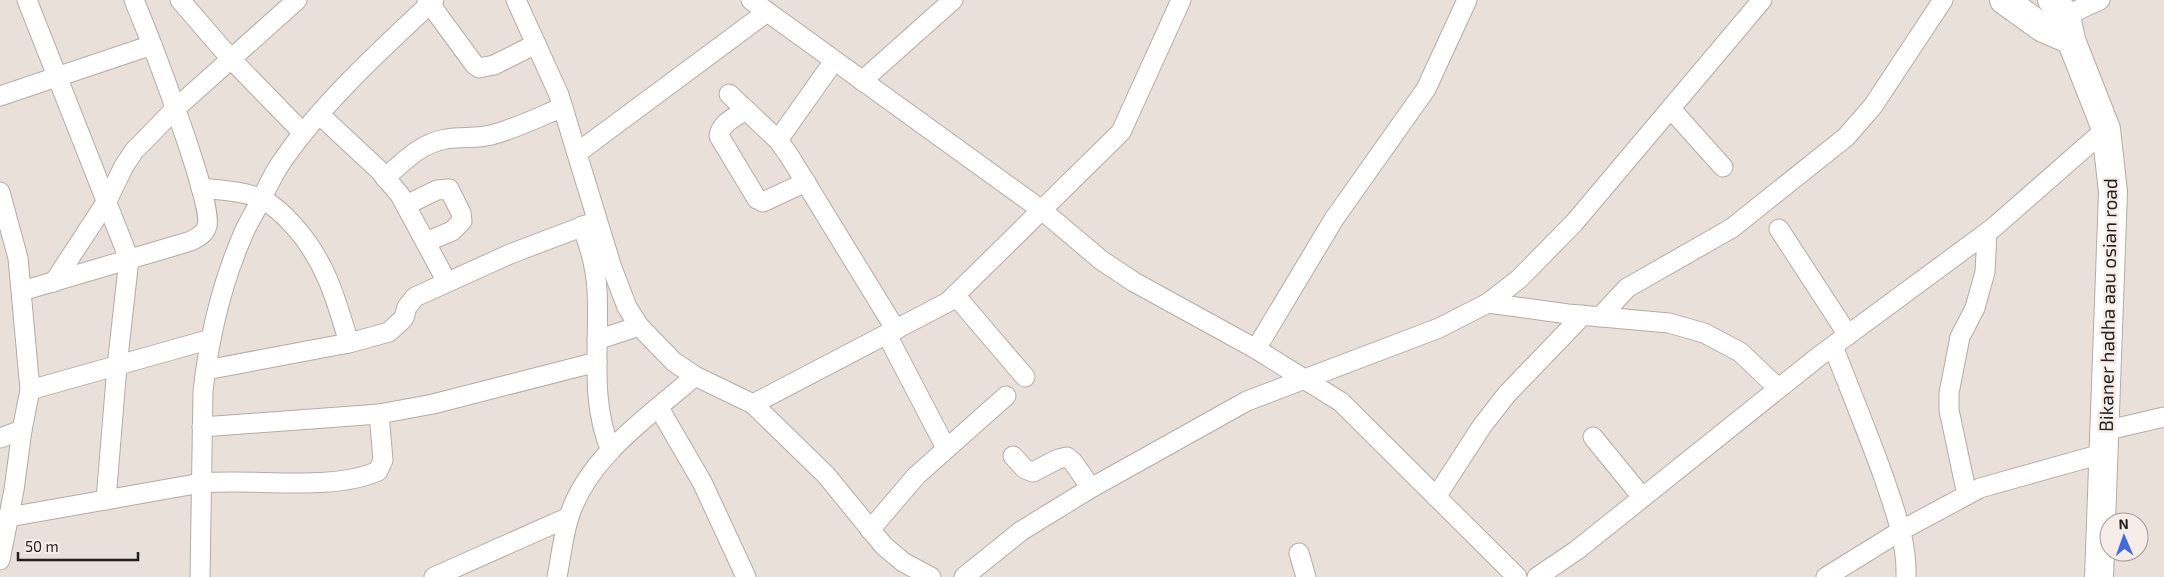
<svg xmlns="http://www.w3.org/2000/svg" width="2164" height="577" font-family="'Exo 2',sans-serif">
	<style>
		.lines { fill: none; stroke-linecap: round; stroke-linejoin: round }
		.minor-casing { stroke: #b4aba6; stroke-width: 21 }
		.primary-casing { stroke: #b4aba6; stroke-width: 30 }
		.minor { stroke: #fff; stroke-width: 19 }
		.primary { stroke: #fff; stroke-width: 28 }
		.labels { text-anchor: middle; stroke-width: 5; stroke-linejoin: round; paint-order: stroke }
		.street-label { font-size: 19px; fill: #221f1d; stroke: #f6ede8 }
	</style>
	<rect width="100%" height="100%" fill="#e9e0da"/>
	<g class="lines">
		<defs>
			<g id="minor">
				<polyline points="27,0 129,259 117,366 106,500"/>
				<polyline points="180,0 231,59 303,133"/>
				<polyline points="427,0 474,64 479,68 494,65 536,44"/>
				<polyline points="516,0 559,95 612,268 627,307 639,326 674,362 695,376 753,404 826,475 884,546 903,562 931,577"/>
				<polyline points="751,0 1043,211 1101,260 1134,282 1256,349 1341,402 1517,577"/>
				<polyline points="2056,20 2100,0"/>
				<polyline points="862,81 953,0"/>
				<polyline points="729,94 778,140 790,157 896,330"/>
				<polyline points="0,96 152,45"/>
				<polyline points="1671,109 1723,167"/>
				<path d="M746 110C736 117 721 122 719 136L757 199 763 202 806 182"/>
				<polyline points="320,115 379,170 400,195 447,282"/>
				<polyline points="778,140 834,61"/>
				<polyline points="577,153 767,12"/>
				<path d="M385 178C403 162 421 143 446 139 461 136 476 139 491 135 515 129 539 117 563 107"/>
				<path d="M201 188C220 190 244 191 262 199 274 205 285 216 294 226 325 260 336 299 349 343"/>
				<polyline points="0,192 18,258 30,390 22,430 14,490 0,560"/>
				<polyline points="406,205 437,190 449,189 461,213 462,221 452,231 426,242"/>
				<path d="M582 226C590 247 596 268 597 290 600 344 589 400 611 451"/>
				<polyline points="1779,229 1848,335"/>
				<polyline points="54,282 107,201 124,166 134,151 175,109 297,0"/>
				<path d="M22 291 191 241C198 237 205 234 207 226 215 205 147 31 134 0"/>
				<polyline points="955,295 1025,377"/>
				<polyline points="1488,303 1568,314 1669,323 1704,333 1740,352 1778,388"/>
				<polyline points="1600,317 1627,288 1732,228 1846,137 1873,106 1943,0"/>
				<polyline points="887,335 946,448"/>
				<polyline points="597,340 639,326"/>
				<path d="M1833 346C1850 390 1868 433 1884 478 1895 511 1907 541 1906 577"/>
				<polyline points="1256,349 1334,219 1426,89 1467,0"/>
				<polyline points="206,370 349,343 389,332 404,318 407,307 415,297 510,254 597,221"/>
				<polyline points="30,390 211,339"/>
				<polyline points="753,404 948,302 1121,132 1181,0"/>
				<polyline points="659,408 702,482 746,577"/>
				<polyline points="202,427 379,414 433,404 597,362"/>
				<polyline points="2104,431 2164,417"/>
				<polyline points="1593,437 1642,497"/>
				<polyline points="0,438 22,430"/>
				<polyline points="1013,456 1025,469 1033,472 1058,459 1067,457 1073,462 1091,488"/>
				<polyline points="1967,495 1949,410 1949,393 1960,337 1975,308 1985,272 1987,233"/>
				<polyline points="1436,497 1482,426 1507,394 1583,315"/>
				<path d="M9 517 201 483C254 478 332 492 378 471L383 460 379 414"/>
				<polyline points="870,530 916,476 1006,396"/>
				<polyline points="1299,553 1306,577"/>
				<path d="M200 577 203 391C209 338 221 286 242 237 247 224 255 212 261 200 268 186 274 172 283 160 322 103 384 47 434 0"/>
				<polyline points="434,577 569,517"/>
				<path d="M557 577C561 557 563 536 569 517 588 456 650 416 695 376"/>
				<polyline points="964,577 1021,531 1091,488 1247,401 1439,328 1488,303 1519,279 1574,223 1762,0"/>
				<polyline points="1537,577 1577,550 1818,357 1993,228 2106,129"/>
				<polyline points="1826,577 1902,530 1980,488 2105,453"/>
			</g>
			<g id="primary">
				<polyline points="2004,0 2043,28 2071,40"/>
				<polyline points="2052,0 2066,15 2071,40 2106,129 2113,192 2099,577"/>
			</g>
		</defs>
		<use href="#minor" class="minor-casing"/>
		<use href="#primary" class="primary-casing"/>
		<use href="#minor" class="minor"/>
		<use href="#primary" class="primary"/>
	</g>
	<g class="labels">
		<g class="street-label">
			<text transform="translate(2108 305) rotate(-89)" y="7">Bikaner hadha aau osian road</text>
		</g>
	</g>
	<g transform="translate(2124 537) rotate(358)"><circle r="24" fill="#f6ede8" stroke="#a19b97"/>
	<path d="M0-4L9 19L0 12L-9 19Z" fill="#446bdd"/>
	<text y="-8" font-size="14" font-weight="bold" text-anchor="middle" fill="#221f1d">N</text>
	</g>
	<path d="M18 552v8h120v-8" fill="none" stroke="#221f1d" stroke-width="2.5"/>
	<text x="25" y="552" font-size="15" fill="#221f1d" stroke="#f6ede8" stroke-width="4" paint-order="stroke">50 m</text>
</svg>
